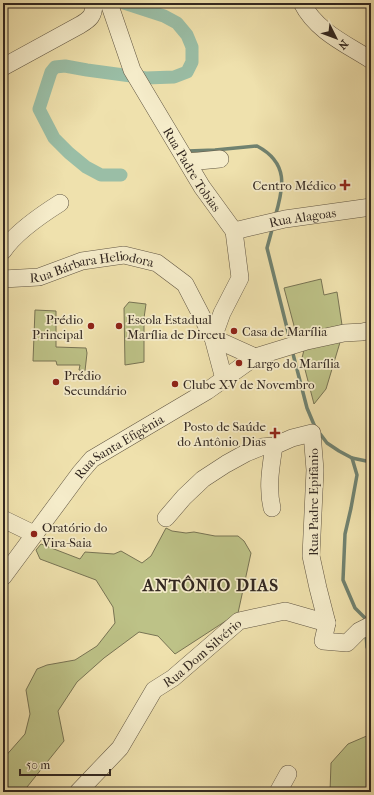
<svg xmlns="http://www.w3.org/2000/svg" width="374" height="795" font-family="'IM FELL French Canon',serif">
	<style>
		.green { fill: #bdc287; stroke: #787454 }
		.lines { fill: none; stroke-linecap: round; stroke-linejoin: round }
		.stream { stroke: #708270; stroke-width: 3.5 }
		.canal { stroke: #9abea6; stroke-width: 13 }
		.minor-casing { stroke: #615643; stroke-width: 18 }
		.minor { stroke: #f5ecca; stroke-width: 17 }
		.poi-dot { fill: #8f2418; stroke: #f5ecca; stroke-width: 1.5 }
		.labels { text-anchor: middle; stroke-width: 3.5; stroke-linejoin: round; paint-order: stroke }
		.street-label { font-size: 13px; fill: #322720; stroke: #f5ecca }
		.poi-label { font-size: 13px; fill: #322720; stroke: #f5ecca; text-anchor: start }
		.district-label { font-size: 17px; font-weight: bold; letter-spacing: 1px; fill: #322720; stroke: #f5ecca }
	</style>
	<rect width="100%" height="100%" fill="#efe1ad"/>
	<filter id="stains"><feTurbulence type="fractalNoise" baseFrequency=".005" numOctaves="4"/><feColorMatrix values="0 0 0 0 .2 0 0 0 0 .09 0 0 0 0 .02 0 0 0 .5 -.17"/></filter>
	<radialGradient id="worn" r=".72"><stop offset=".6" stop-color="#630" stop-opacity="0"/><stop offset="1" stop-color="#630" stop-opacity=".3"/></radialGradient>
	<g class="green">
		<polygon points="321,279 324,295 337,292 342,325 297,337 284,288"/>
		<polygon points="129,302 146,304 144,318 144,362 125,365 124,308"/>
		<polygon points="35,310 56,311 56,347 86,348 87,353 85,371 79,370 80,365 57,365 56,361 33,361"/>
		<polygon points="341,339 326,389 314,404 302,358 304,350"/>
		<polygon points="166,528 172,531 186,533 194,532 215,536 238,536 244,541 251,553 238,613 175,654 158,636 139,632 104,658 77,682 58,711 64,741 23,792 3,792 3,759 25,734 30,714 26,690 37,669 47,665 75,660 97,646 115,623 113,607 96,580 40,559 36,550 41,544 80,559 85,552 114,554 121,551 142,563 151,556"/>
		<polygon points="369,735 371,735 371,792 330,792 331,763 348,744"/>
	</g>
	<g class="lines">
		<g class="stream">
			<path d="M188 151 215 150 257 146C289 163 284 187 275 217"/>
			<polyline points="273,226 267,248 290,340"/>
			<polyline points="292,350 307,408 315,427 327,443 339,451 352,458 371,462"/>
			<polyline points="352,458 357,475 351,508 345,534 343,580 355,608 367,620 367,621"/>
			<polyline points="366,633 367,647 371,655"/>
		</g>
		<polyline class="canal" points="121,175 101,175 86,167 69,153 54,138 39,109 51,72 55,67 65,66 87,70 146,78 174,77 187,72 192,62 192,47 187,35 177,23 164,16 124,3"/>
		<defs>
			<g id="minor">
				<path id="s1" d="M109 3 132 70 202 187 234 231 240 278 222 313 213 338 255 357"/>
				<path d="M302 3C316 31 346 44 371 60"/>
				<path d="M3 67 80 25C90 19 94 16 94 3"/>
				<polyline points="188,162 220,159"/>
				<path id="s2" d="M234 231 285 219 371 207"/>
				<path d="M3 251C15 233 41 215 60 203"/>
				<path id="s3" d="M3 279 39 277 82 261 124 255 157 263 185 284 213 338 224 379"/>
				<path d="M272 508C267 487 271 466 274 446"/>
				<polyline points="166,518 184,497 203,479 226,464 246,453 261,447 274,446 292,438 312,433 315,470 311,556 318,588 327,623"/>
				<polyline points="3,519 34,534"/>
				<path id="s4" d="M3 577 80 473 92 459 207 391 255 357 307 341 344 333 362 332 371 330"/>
				<path id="s5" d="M78 792 120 748 154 690 173 678 239 621 285 611 327 623 323 641 347 643 359 631 371 625"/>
				<polyline points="278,792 288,774"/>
			</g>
		</defs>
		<use href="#minor" class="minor-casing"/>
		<use href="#minor" class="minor"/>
	</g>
	<g class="poi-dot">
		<path d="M343 179h4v4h4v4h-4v4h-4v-4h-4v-4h4z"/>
		<circle cx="91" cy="326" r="4"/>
		<circle cx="119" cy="326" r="4"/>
		<circle cx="234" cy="331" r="4"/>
		<circle cx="239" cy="363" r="4"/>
		<circle cx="56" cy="382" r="4"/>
		<circle cx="175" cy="384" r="4"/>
		<path d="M273 427h4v4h4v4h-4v4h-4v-4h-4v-4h4z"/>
		<circle cx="34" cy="534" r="4"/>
	</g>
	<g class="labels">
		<g class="street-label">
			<text dy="5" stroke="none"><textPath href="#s1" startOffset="187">Rua Padre Tobias</textPath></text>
			<text dy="5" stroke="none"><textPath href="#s2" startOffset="70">Rua Alagoas</textPath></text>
			<text dy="5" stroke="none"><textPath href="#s3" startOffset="91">Rua Bárbara Heliodora</textPath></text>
			<text dy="5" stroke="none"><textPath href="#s4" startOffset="177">Rua Santa Efigênia</textPath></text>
			<text transform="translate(313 502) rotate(-90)" y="5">Rua Padre Epifânio</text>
			<text dy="5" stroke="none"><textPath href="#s5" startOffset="189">Rua Dom Silvério</textPath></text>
		</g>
		<g class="poi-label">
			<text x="336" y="190" text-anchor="end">Centro Médico</text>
			<text x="83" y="324" text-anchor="end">Prédio<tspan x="83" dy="15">Principal</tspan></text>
			<text x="127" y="324">Escola Estadual<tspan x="127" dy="15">Marília de Dirceu</tspan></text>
			<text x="242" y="336">Casa de Marília</text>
			<text x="247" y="368">Largo do Marília</text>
			<text x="64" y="380">Prédio<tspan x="64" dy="15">Secundário</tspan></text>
			<text x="183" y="389">Clube XV de Novembro</text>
			<text x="266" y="431" text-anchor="end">Posto de Saúde<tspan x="266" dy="15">do Antônio Dias</tspan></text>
			<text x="42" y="532">Oratório do<tspan x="42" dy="15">Vira-Saia</tspan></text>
		</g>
		<g class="district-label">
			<text x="211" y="591">ANTÔNIO DIAS</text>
		</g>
	</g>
	<rect width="374" height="795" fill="none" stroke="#efe1ad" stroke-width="16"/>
	<rect x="4" y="4" width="366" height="787" fill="none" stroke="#322720" stroke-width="2"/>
	<rect x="8" y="8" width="358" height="779" fill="none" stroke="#322720"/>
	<g transform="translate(336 38) rotate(132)" stroke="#f5ecca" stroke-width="3" paint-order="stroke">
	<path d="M0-3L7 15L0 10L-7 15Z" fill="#322720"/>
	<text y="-6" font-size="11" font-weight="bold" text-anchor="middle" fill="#322720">N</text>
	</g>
	<path d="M20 769v6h90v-6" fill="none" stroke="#322720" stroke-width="2"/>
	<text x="26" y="769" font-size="12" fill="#322720" stroke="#f5ecca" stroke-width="3" paint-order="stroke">50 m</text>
	<rect width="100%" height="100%" filter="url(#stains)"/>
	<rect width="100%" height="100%" fill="url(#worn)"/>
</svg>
